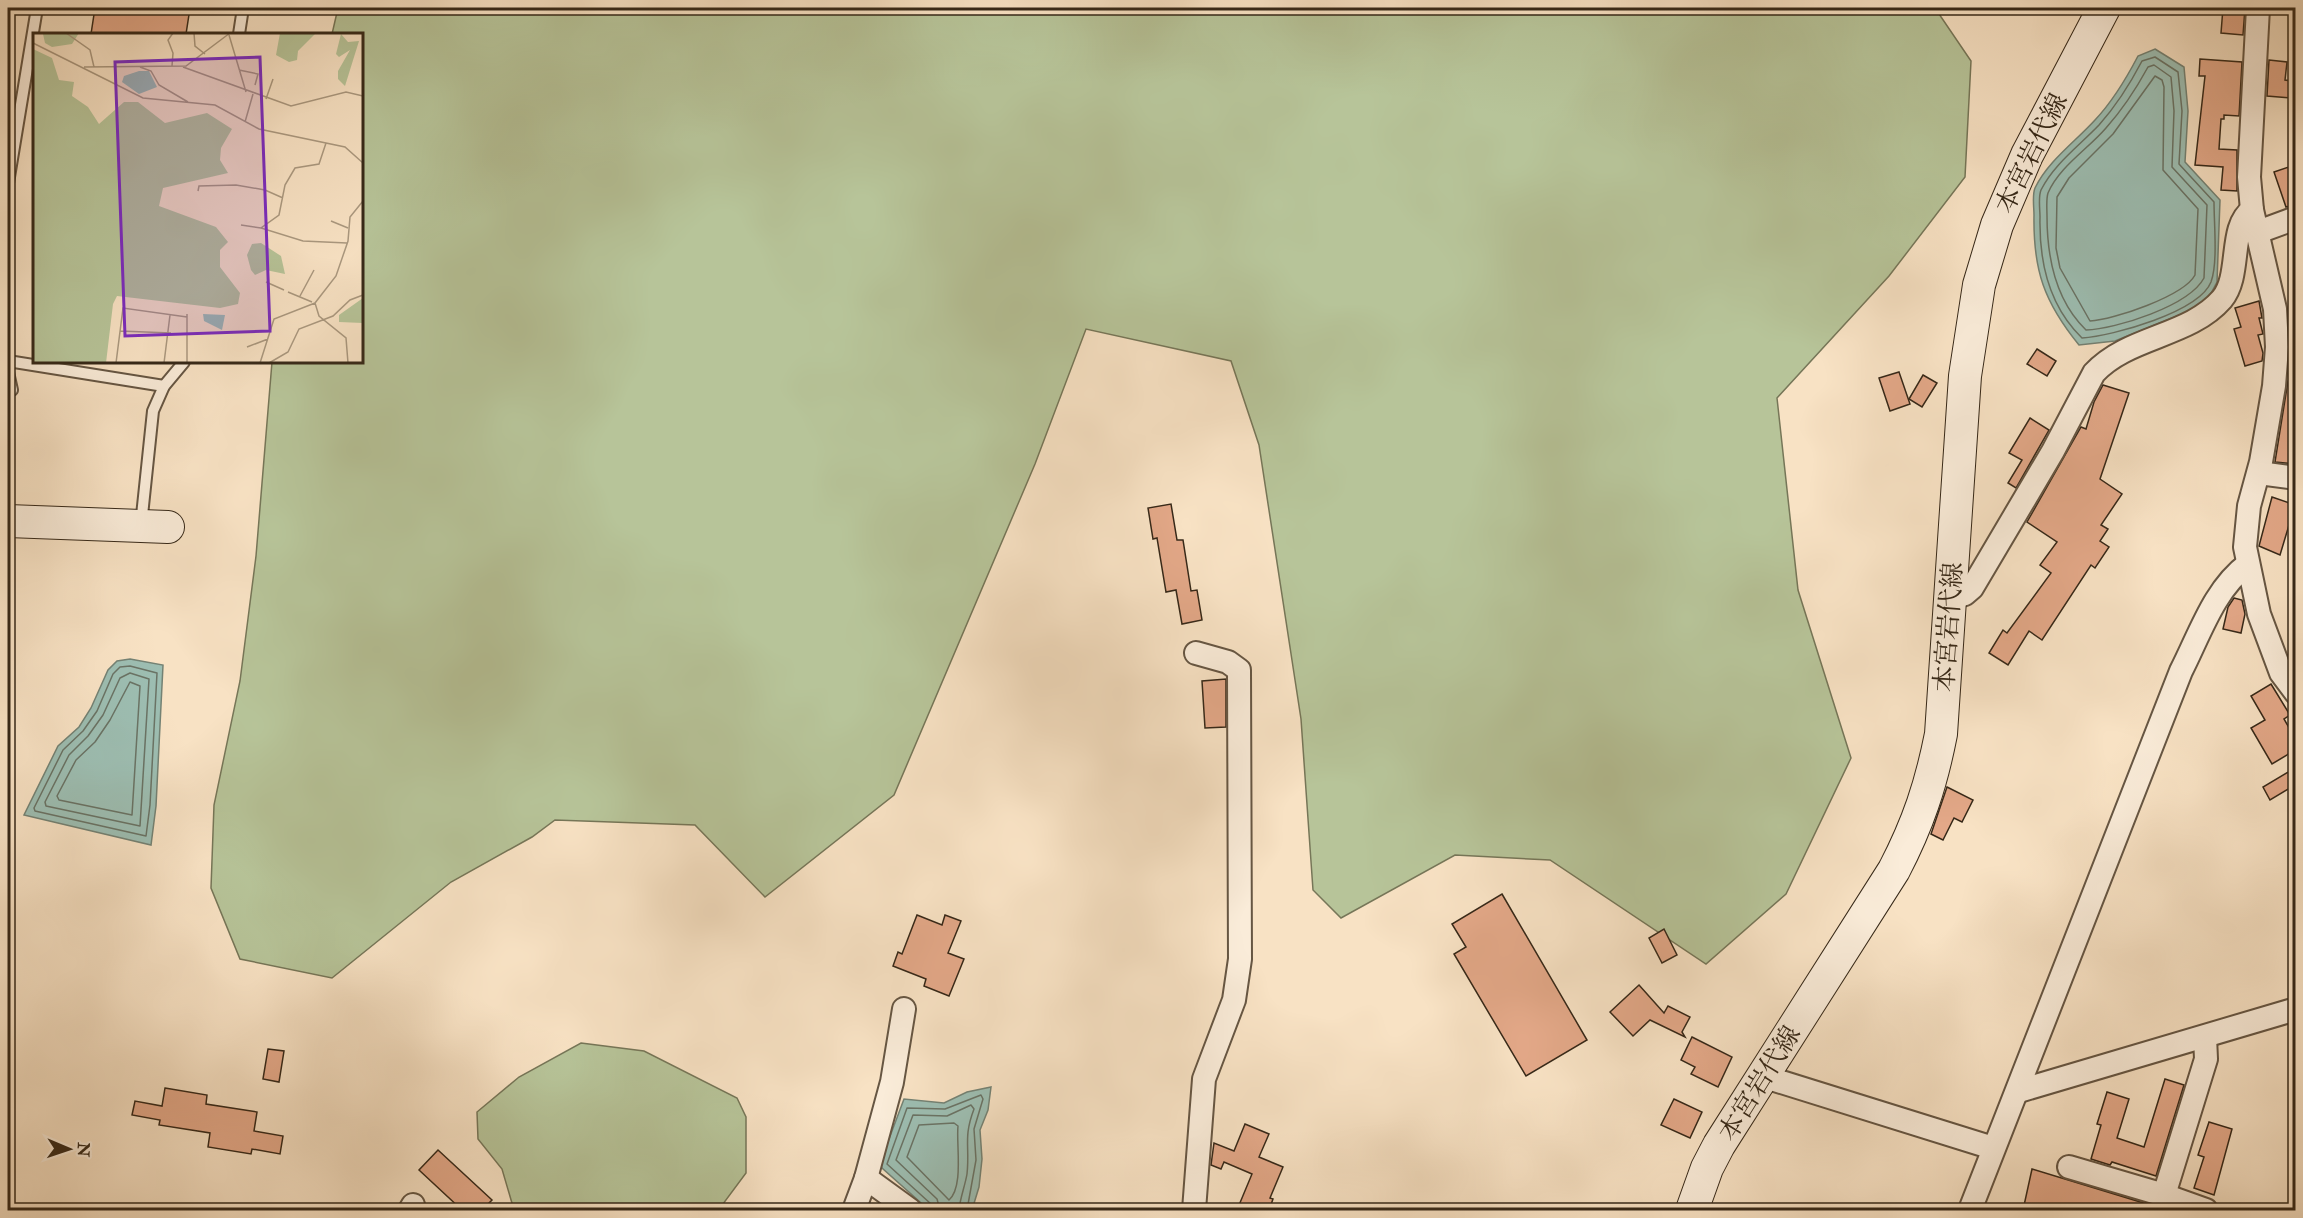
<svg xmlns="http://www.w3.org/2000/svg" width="2303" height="1218" font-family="'IM FELL Double Pica','Noto Serif JP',serif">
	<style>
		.green { fill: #b7c499; stroke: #767658; stroke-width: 1.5 }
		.water { fill: #9dbeb2; stroke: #748274; stroke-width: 1.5 }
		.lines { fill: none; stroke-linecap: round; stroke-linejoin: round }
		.shore { stroke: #6a7365; stroke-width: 1.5 }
		.building { fill: #e3a888; stroke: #362818; stroke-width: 1.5 }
		.lane-casing { stroke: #665643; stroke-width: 14 }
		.street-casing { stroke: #665643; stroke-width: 26 }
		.secondary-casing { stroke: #362818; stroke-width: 34 }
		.lane { stroke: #faecd9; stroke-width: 10 }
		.street { stroke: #faecd9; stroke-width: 22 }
		.secondary { stroke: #faecd9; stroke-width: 32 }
		.labels { text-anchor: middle; stroke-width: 4.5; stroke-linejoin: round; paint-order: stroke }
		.street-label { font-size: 26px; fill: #362818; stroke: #faecd9 }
		.inset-road { fill: none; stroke: #aa987f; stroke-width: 1.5 }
		.view { fill: #7b2cbf; fill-opacity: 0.15; stroke: #7b2cbf; stroke-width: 3 }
		.inset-edge { fill: none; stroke: #362818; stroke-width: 3 }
	</style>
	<rect width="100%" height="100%" fill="#f8e2c4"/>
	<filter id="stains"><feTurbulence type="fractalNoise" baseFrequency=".00333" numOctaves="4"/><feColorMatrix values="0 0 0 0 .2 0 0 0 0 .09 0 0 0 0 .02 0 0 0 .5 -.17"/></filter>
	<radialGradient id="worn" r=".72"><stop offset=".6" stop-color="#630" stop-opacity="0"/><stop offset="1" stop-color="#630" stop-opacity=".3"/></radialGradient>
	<g class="green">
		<polygon points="338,8 1935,8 1971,61 1965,177 1889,276 1777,398 1798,590 1851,758 1786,894 1706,964 1550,860 1455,855 1341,918 1313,890 1301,719 1259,445 1231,361 1086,329 1035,464 894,795 765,897 695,825 555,820 532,837 451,882 332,978 240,959 211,888 214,805 240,681 256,556 272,362 362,362 362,34 332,34"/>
		<polygon points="581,1043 644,1051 737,1098 746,1117 746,1173 723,1204 712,1210 514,1210 502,1169 478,1139 477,1112 519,1077"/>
	</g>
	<g class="water">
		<path d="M2155 49 2184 67 2188 111 2185 162 2220 200 2217 282 2209 297 2187 312 2115 341 2079 345C2044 302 2033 270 2034 215 2034 207 2032 195 2035 188 2048 161 2075 142 2095 120 2113 101 2126 79 2138 56Z"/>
		<polygon points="130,659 163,665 156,806 151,845 24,815 58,746 79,727 91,708 108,670 117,661"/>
		<polygon points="991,1087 988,1110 980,1130 982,1159 979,1187 972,1210 929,1210 882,1168 880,1163 904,1099 944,1103 967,1092"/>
	</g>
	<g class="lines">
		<g class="shore">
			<path d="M2155 57 2178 72 2182 111 2179 164 2214 202C2214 224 2218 263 2211 282 2199 312 2113 336 2082 338 2049 306 2039 261 2040 217 2040 209 2038 197 2041 190 2054 164 2079 146 2099 125 2116 106 2130 84 2142 61Z"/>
			<path d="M2154 65 2171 77 2174 111 2172 167 2207 205 2204 278C2189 306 2116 329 2086 330 2055 300 2047 257 2047 216 2047 209 2046 199 2048 193 2059 167 2088 149 2106 128 2123 109 2136 89 2148 67Z"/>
			<path d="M2155 76 2162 80 2164 87 2163 170 2198 209 2195 275C2184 296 2113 320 2090 321L2060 268 2056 248 2057 197 2069 178 2113 134Z"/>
			<polygon points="130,666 157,673 150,805 146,836 35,811 34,808 63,750 83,731 97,711 113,674 120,667"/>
			<polygon points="130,673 149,679 140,826 46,806 45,802 69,755 88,736 103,715 120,678"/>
			<polygon points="130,682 140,686 132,815 59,800 57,796 76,760 95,742 110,720"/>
			<path d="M954 1123 958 1126C956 1144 964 1187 949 1200L907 1157 919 1125Z"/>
			<polyline points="933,1210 931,1204 887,1164 907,1108 945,1109 981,1095 983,1099 974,1129 976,1160 967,1210"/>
			<path d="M940 1210 937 1199 896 1160 913 1115 947 1116 971 1105 974 1109C963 1138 970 1146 967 1174 965 1186 960 1198 959 1210"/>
		</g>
	</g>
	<g class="building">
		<polygon points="95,8 190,8 186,34 91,34"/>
		<polygon points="2223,8 2245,8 2243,35 2221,33"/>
		<polygon points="2200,59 2242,62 2239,116 2224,115 2224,119 2221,119 2219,149 2237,150 2237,191 2221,190 2223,167 2195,165 2205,76 2199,76"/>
		<polygon points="2269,60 2287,62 2285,80 2293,81 2291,98 2267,96"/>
		<polygon points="2295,165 2295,205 2286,207 2274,172"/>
		<polygon points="2259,301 2262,318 2259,318 2263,334 2258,335 2263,353 2262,361 2245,366 2234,329 2241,327 2235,308"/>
		<polygon points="2037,349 2056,361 2047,376 2027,364"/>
		<polygon points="1899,372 1910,404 1890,411 1879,378"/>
		<polygon points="1923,375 1937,383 1922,407 1909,399"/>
		<polygon points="2288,381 2295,382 2295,464 2275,462"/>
		<polygon points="2103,385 2129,393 2100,479 2122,494 2101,525 2108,529 2100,541 2109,547 2095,568 2091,565 2042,640 2029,631 2008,665 1989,653 2003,630 2007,633 2051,573 2040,565 2057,542 2027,522 2081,427 2086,429 2094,402"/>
		<polygon points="2030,418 2049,430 2016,488 2008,483 2022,460 2009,453"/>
		<polygon points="2272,497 2295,505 2280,555 2259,546"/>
		<polygon points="1171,504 1177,540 1183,540 1191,591 1197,590 1202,620 1182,624 1176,590 1166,592 1157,538 1153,539 1148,508"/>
		<polygon points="2234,598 2242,600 2245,614 2241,633 2223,629 2228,607"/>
		<polygon points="1226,679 1226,727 1205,728 1202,681"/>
		<polygon points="2271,684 2290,715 2284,719 2295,738 2295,750 2272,764 2251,728 2265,720 2251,696"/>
		<polygon points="2290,771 2295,785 2270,800 2263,787"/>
		<polygon points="1947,787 1973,800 1962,822 1954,818 1943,840 1931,834"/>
		<polygon points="1502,894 1587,1040 1526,1076 1454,954 1466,947 1452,924"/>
		<polygon points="917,915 942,925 945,915 961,921 948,953 964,959 949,996 924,986 926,979 893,966 898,952 902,954"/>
		<polygon points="1664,929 1677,955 1662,963 1649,938"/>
		<polygon points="1639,985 1664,1013 1668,1006 1690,1017 1682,1032 1685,1037 1650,1020 1633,1036 1610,1012"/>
		<polygon points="1692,1037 1732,1057 1718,1087 1691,1074 1695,1067 1681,1060"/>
		<polygon points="268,1049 284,1051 279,1082 263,1079"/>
		<polygon points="2165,1079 2184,1085 2156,1176 2112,1162 2110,1165 2091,1159 2101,1125 2097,1124 2107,1092 2129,1099 2117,1138 2144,1147"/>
		<polygon points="165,1088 207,1095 206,1104 257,1112 254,1131 283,1136 280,1154 252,1149 251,1154 208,1147 210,1133 159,1125 160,1120 132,1115 135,1101 162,1106"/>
		<polygon points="1674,1099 1702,1112 1690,1138 1661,1125"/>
		<polygon points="2209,1122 2232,1129 2214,1195 2194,1188 2204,1157 2198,1155"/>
		<polygon points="1245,1124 1269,1134 1259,1157 1283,1167 1270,1198 1273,1199 1269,1210 1237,1210 1252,1174 1224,1162 1221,1169 1211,1165 1214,1143 1234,1151"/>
		<polygon points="438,1150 492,1200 482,1210 462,1210 419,1170"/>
		<polygon points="2032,1169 2160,1208 2163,1210 2023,1210"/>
	</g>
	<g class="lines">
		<defs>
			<g id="lane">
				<polyline points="239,34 243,8"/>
				<polyline points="8,183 37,8"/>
				<polyline points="8,361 164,386"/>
				<polyline points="8,372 12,390"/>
				<polyline points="141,525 153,411 164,386 184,362"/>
			</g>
			<g id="street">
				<polyline points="2258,8 2249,177 2252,210 2275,309 2277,347 2274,386 2261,462 2249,506 2245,547 2259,614 2281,673 2296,693"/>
				<polyline points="2258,232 2296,218"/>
				<polyline points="2259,473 2296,478"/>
				<path d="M1950 599 1965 594 1972 588 2053 451 2094 373C2128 336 2189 337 2222 299 2242 275 2228 227 2252 210"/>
				<polyline points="1762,1076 1993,1148"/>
				<polyline points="2019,1091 2296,1009"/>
				<polyline points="2069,1167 2164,1195 2206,1059 2205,1037"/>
				<polyline points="866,1178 892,1082 904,1009"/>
				<polyline points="2164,1195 2206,1210"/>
				<polyline points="410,1210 413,1205"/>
				<polyline points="854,1210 866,1178 910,1210"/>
				<polyline points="1194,1210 1204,1079 1234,1000 1240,959 1239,670 1228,662 1196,653"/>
				<path d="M1970 1210 2181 671C2200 634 2214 589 2248 564"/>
			</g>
			<g id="secondary">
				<polyline points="8,521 168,527"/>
				<path d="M1692 1210 1707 1168 1719 1145 1894 870C1918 824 1931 785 1941 734L1965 376 1979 285 1997 225 2027 155 2104 8"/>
			</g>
		</defs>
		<use href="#lane" class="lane-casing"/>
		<use href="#street" class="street-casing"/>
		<use href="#secondary" class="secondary-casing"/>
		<use href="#lane" class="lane"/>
		<use href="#street" class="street"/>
		<use href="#secondary" class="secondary"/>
	</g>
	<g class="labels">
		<g class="street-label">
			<text transform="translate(2031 153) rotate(-64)" y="9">本宮岩代線</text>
			<text transform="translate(1948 627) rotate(-86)" y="9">本宮岩代線</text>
			<text transform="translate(1759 1083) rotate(-58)" y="9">本宮岩代線</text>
		</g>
	</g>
	<g transform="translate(33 33)">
		<rect width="330" height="330" fill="#f8e2c4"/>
		<path d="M46 0 39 11 19 14 12 10 10 1ZM247 0H283L265 18 264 27 256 29 243 22ZM308 1 315 9 326 8 312 53 305 46V38L317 17 306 24 303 21ZM0 16 19 25 26 47 41 49 39 63 55 74 66 91 91 69H105L132 90 174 80 199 96 188 115 187 127 195 140 130 155 126 173 183 194 195 209 187 217V234L207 260 205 271 187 275 84 263 80 271 73 330H0ZM228 210 248 223 252 241 233 237 222 242 218 237 214 222 219 211ZM330 265V290L306 289V282Z" fill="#b7c499"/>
		<path d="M106 38H116L124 54 106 61 89 49 91 43ZM170 281 192 282 189 297 171 288Z" fill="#9dbeb2"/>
		<path class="inset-road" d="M33 0 57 17 61 34M161 0 162 13 172 21M196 2 213 59M0 10 110 65 182 72 226 96 312 114 330 130M139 33 140 20 135 7 140 0M51 34 153 33 197 0M107 34 118 38 126 52 155 69M150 34 258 73 313 59 330 63M206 37 225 41 222 52M233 66 240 46M212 89 220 61M293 110 286 131 262 135 252 152 246 182 228 195 270 208 314 210M165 158 166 153 203 152 232 157 250 165M298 188 315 195M208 192 228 195M233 249 251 257M255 259 279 269M267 263 281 237M154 281V330M87 298 138 300M214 314 235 306M83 330 90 275 154 284M131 330 137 282M227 330 241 286 282 270M236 330 255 319 266 296 300 283 317 267 330 262M315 330 313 305 286 283 282 270 303 243 315 208 317 184 330 168"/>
		<path class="view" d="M227 24 237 298 92 303 82 29Z"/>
		<rect width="330" height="330" class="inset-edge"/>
	</g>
	<rect width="2303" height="1218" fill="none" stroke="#f8e2c4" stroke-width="30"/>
	<rect x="9" y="9" width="2285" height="1200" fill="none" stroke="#362818" stroke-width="3"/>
	<rect x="15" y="15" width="2273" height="1188" fill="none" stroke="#362818" stroke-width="1.5"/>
	<g transform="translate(69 1149) rotate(92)" stroke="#faecd9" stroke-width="4.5" paint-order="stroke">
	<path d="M0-4.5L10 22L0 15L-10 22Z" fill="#362818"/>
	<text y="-9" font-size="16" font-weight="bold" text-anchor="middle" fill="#362818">N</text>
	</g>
	<rect width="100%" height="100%" filter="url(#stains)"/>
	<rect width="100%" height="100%" fill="url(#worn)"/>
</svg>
